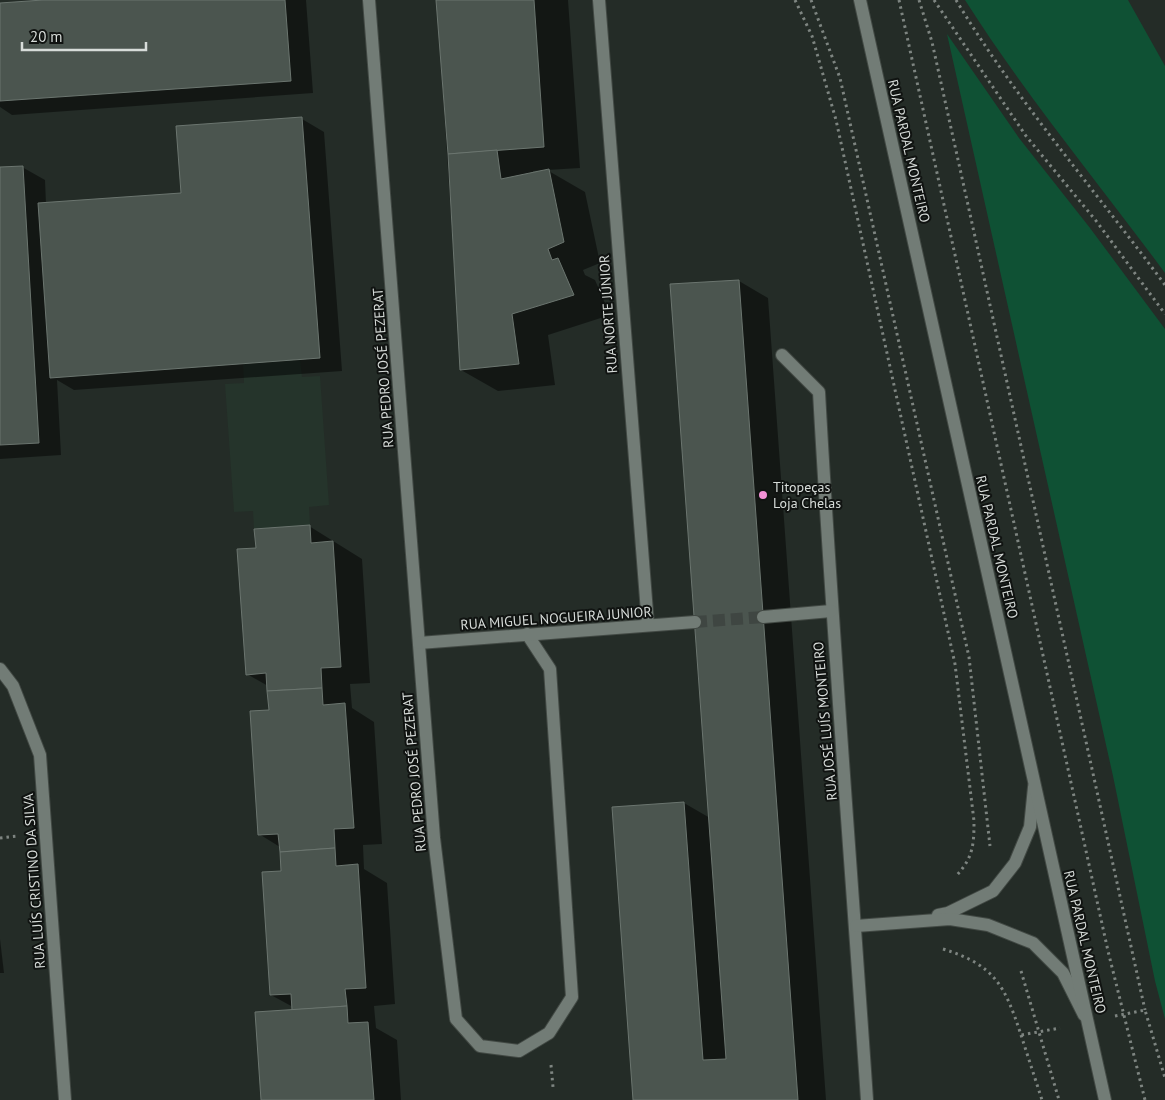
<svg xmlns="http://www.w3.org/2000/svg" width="1165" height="1100" font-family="'PT Sans',sans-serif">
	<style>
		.built { fill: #25342b }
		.green { fill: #0f5134 }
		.shadow { fill: #0007; fill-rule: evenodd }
		.building { fill: #4b554f; stroke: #6b756f }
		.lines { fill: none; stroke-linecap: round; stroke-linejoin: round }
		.minor-tunnel { stroke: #3f4642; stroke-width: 12; stroke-dasharray: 12 6; stroke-linecap: butt }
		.minor-casing { stroke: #424944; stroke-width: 14 }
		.tertiary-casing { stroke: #424944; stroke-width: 14 }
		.path { stroke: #7e8581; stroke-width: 3; stroke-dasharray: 2.5 4; stroke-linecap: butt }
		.minor { stroke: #727c76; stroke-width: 12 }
		.tertiary { stroke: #727c76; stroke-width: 12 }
		.poi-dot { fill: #f391d6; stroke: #101311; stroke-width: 2 }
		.labels { text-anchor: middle; stroke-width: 4; stroke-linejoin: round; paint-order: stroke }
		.street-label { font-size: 14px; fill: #d7dcd9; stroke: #101311 }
		.poi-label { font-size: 14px; fill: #d7dcd9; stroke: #101311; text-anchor: start }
	</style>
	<rect width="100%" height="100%" fill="#242c27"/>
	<polygon class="built" points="300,360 302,377 320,376 329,505 309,507 310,525 254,529 253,511 234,512 225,384 244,383 243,364"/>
	<g class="green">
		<path d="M965 0H1128L1165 66V273C1098 182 1026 96 965 0Z"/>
		<polygon points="947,34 1019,138 1090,228 1165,329 1165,1019 1155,981 1113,776"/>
	</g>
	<g class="shadow">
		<polygon points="60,0 306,0 313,93 12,115 0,107 0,5"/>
		<path d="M437 0H568L580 168 547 170 585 192 600 263 583 270 585 275 595 280 610 315 548 335 555 385 498 391 461 370ZM543 170V172L533 174V171Z"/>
		<polygon points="302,119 324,132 342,371 74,390 57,380 61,455 0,459 0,168 22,167 45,180 46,204 182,194"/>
		<polygon points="739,281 768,298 826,1100 634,1100 684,803 710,818"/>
		<polygon points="309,526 362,559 370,683 350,684 352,708 374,722 382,844 363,845 364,869 387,883 395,1004 374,1006 376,1028 397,1040 401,1100 262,1100 293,1011 293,1007 271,995 282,872 280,847 259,834 270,711 268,686 247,674 257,549"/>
		<polygon points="0,939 4,973 0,973"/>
	</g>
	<g class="building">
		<polygon points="43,0 285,0 291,81 0,101 0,3"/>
		<polygon points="436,0 534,0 544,147 448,154"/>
		<polygon points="302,117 320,358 50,378 38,203 181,193 176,126"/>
		<polygon points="497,150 501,179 549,169 564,242 548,249 552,260 558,258 574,295 512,314 519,364 460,370 448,154"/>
		<polygon points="23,166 39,443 0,445 0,167"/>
		<polygon points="739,280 798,1100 633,1100 612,807 684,802 703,1060 726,1059 670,284"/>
		<polygon points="310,525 311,543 333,541 341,667 321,668 322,688 267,691 266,673 246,675 237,549 256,548 254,529"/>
		<polygon points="322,688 323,705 345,703 354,828 334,829 335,848 280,852 278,834 258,835 250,711 269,710 267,691"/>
		<polygon points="335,848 336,866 358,864 366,988 345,989 347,1006 292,1010 291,994 270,995 262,872 281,871 280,852"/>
		<polygon points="347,1006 348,1023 368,1022 374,1100 261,1100 255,1012"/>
	</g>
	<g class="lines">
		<polyline class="minor-tunnel" points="695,622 763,617"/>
		<defs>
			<g id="minor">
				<polyline points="369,0 434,838 456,1019 480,1046 519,1051 549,1033 572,997 550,669 527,634"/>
				<polyline points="599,0 648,625"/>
				<path d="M782 355 819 392C832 628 851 864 867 1100"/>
				<polyline points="763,617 831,611"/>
				<polyline points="419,643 695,622"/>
				<polyline points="0,669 13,686 40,755 65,1100"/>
				<polyline points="938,915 948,913 993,891 1015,863 1030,827 1034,787"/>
				<polyline points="856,926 950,919 988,925 1033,943 1063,973 1084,1015"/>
			</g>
			<polyline id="tertiary" points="860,0 1105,1100"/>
		</defs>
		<use href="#minor" class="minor-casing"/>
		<use href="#tertiary" class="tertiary-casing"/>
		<g class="path">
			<path d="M795 0 812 36 836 120 955 664 974 821C974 845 973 858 956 876"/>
			<polyline points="811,0 840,78 969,657 990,846"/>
			<polyline points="899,0 1108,951 1145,1100"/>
			<polyline points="919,0 932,42 970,214 1145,1010"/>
			<polyline points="934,0 1026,136 1097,222 1165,314"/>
			<path d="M956 0C1017 101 1095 190 1165 285"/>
			<polyline points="0,838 18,836"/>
			<path d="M943 949C995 965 1005 986 1021 1035L1060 1028"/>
			<polyline points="1021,971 1059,1100"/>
			<polyline points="1115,1016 1145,1010 1165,1078"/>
			<polyline points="1021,1035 1042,1100"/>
			<polyline points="551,1065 553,1087"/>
		</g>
		<use href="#minor" class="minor"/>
		<use href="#tertiary" class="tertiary"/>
	</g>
	<circle class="poi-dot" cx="763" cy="495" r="5"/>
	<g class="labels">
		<g class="street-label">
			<text transform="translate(909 151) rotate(77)" y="5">RUA PARDAL MONTEIRO</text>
			<text transform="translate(608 314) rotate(-94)" y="5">RUA NORTE JÚNIOR</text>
			<text transform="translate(383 368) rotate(-94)" y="5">RUA PEDRO JOSÉ PEZERAT</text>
			<text transform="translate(997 547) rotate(77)" y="5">RUA PARDAL MONTEIRO</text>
			<text transform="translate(556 618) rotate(-4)" y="5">RUA MIGUEL NOGUEIRA JUNIOR</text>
			<text transform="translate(825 721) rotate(-95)" y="5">RUA JOSÉ LUÍS MONTEIRO</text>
			<text transform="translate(414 772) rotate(-95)" y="5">RUA PEDRO JOSÉ PEZERAT</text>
			<text transform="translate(34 881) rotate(-94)" y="5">RUA LUÍS CRISTINO DA SILVA</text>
			<text transform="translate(1085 942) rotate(77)" y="5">RUA PARDAL MONTEIRO</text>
		</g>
		<g class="poi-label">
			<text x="773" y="492">Titopeças<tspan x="773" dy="16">Loja Chelas</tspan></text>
		</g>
	</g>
	<path d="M22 42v8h124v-8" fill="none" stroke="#d7dcd9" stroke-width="2.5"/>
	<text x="30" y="42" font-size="15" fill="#d7dcd9" stroke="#101311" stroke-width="4" paint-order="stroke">20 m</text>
</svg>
